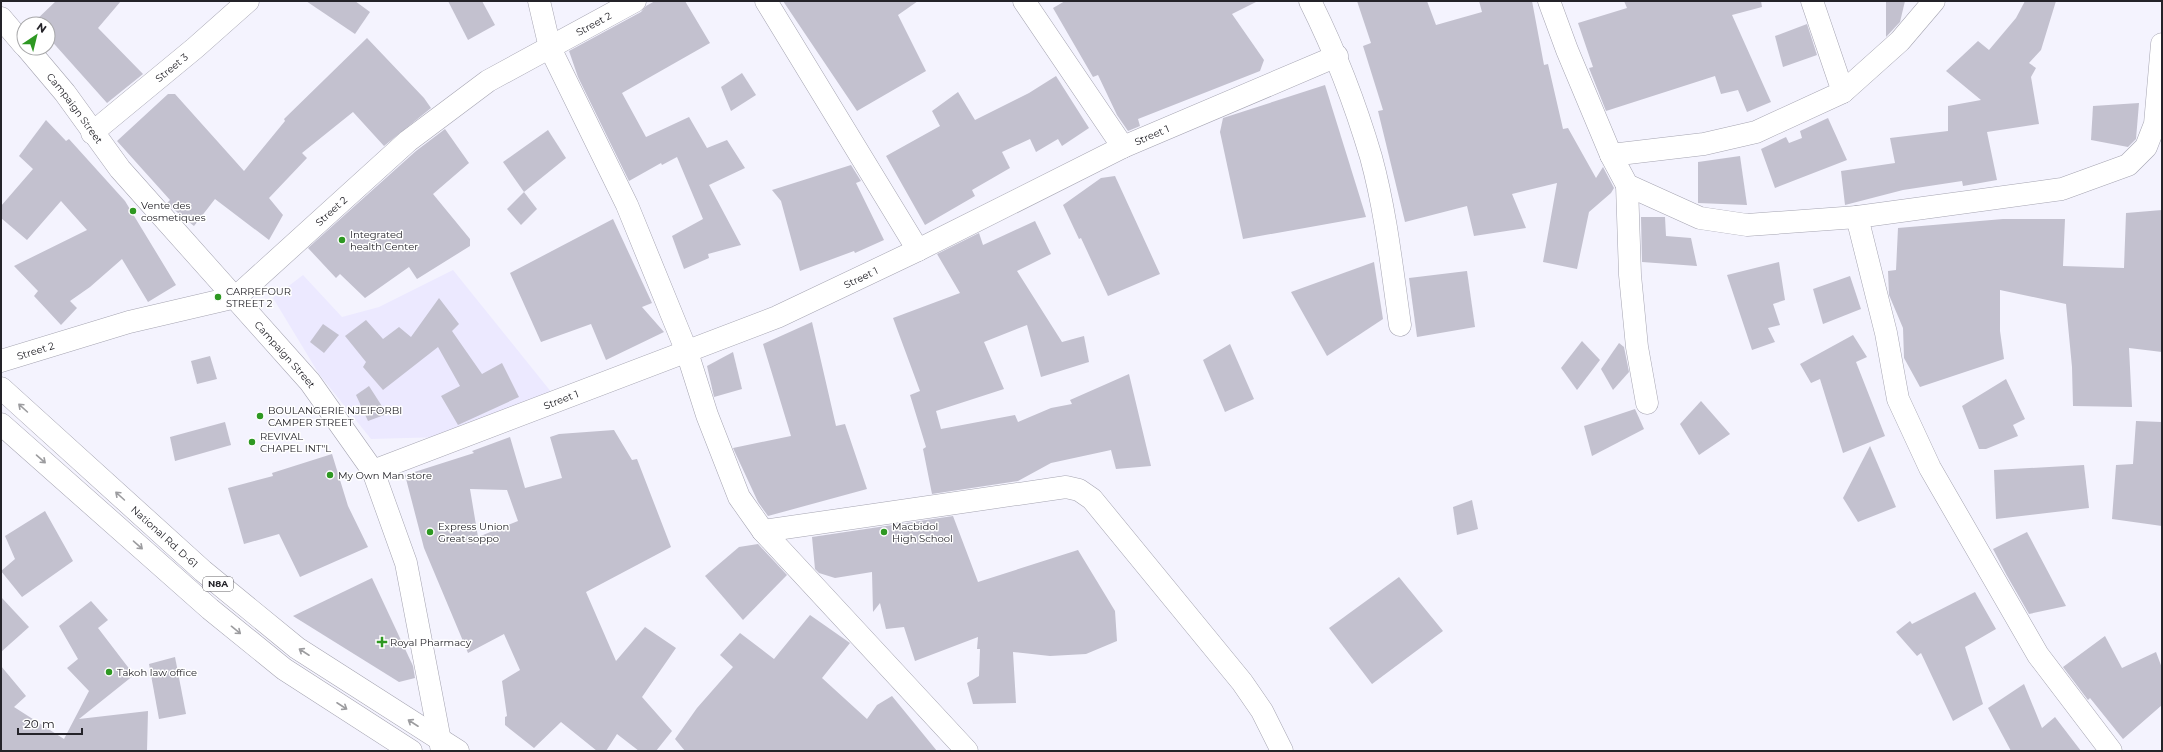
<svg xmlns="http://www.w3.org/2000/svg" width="2163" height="752" font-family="Montserrat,sans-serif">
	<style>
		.built { fill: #ece9ff }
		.building { fill: #c3c1cf; fill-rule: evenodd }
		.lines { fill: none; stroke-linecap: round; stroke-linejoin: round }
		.minor-casing { stroke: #a5a4b1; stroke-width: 23 }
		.highway-casing { stroke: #a5a4b1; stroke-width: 23 }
		.minor { stroke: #fff; stroke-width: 22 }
		.highway { stroke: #fff; stroke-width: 22 }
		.oneway { stroke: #9c9c9f }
		.poi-dot { fill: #2e9822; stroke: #fff; stroke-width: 1.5 }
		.labels { text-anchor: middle; stroke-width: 3; stroke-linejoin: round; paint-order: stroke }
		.shield { fill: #fff; stroke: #666569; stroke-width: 1 }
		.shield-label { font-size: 9px; font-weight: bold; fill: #242329 }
		.street-label { font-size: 10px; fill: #242329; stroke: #fff }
		.poi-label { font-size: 10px; fill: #242329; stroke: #fff; text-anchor: start }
	</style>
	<rect width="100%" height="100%" fill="#f4f3fe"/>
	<polygon class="built" points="453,270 552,393 443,437 371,439 319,374 273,298 303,275 342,317 379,307"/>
	<g class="building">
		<polygon points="56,1 121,1 98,28 143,74 107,103 48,37 48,24 32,24"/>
		<polygon points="306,1 355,1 370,12 355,34"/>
		<polygon points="448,1 482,1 495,25 468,40"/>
		<polygon points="655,1 685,1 710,43 622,93 646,137 689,117 707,148 727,140 745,168 709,185 741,245 708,254 709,258 684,269 672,236 703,219 677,157 662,165 661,163 629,181 578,77 569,51 641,12 646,6"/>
		<polygon points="783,1 918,1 898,15 926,71 857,111"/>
		<polygon points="1065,1 1258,1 1232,14 1264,60 1260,71 1138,119 1140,126 1128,131 1117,115 1098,75 1093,77 1053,8"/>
		<polygon points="1357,1 1427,1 1436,25 1482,12 1479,1 1532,1 1544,65 1548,64 1563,129 1568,128 1596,178 1603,167 1614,188 1611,193 1589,212 1577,269 1543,262 1557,183 1512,194 1526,228 1474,236 1467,206 1405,222 1378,111 1383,110 1363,46 1371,43"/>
		<polygon points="1624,1 1761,1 1762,7 1732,15 1771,102 1747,112 1738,90 1721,94 1715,76 1606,111 1589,68 1593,67 1578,23 1627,8"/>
		<polygon points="1886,1 1905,1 1900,22 1886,37"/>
		<polygon points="2025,1 2056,1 2041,50 2029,63 2036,68 2031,77 2039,124 1987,132 1997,180 1963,186 1962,181 1903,190 1845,205 1841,171 1895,163 1890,138 1948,131 1948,106 1981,100 1946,71 1978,41 1989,50 2016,18"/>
		<polygon points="1807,24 1817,55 1783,67 1775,36"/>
		<polygon points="367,38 424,98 431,108 384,146 353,112 302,153 307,158 269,198 283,215 269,240 215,199 194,226 172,208 167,203 170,200 117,141 168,94 175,94 244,171 285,121 284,119"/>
		<polygon points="742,73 756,95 731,111 721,87"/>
		<polygon points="1056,76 1089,128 1062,146 1058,139 1036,152 1030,139 1002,152 1010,168 972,190 975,196 925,225 886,156 940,126 932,111 958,92 975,120 1029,93"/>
		<polygon points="1325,85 1366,217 1243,239 1220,132 1223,118"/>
		<polygon points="2139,103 2136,139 2128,147 2091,140 2093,106"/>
		<polygon points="1828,118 1847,160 1775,188 1761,149 1786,137 1789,143 1802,138 1800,131"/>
		<polygon points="46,120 66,141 69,139 125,201 176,285 148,302 122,259 90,287 70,301 77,308 61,325 34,296 38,291 14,266 87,230 61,201 27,240 1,218 1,206 33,169 19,156"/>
		<polygon points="445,129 469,163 433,194 470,239 470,246 417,279 409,267 365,298 340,274 336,278 308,248 416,151"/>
		<polygon points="548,130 566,158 524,192 503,162"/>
		<polygon points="1740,156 1747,205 1698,203 1698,162"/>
		<polygon points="851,165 861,181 856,183 884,240 855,253 854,251 800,271 781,201 772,190"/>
		<polygon points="1115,176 1160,274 1108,296 1081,238 1079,239 1063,205 1101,178"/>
		<polygon points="524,192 537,209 521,225 507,209"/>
		<polygon points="2162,210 2162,352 2129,348 2132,407 2073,406 2072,367 2066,304 2000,290 2000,331 2004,359 1920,387 1904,358 1903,328 1889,295 1888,271 1896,270 1898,228 2003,219 2065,219 2063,266 2124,268 2126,213"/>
		<polygon points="1641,217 1665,217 1666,236 1691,238 1697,266 1642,262"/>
		<polygon points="613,219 652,303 642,307 664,332 606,360 591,324 541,342 510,273"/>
		<polygon points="1035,221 1051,254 1017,271 1062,342 1084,336 1089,362 1041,377 1027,325 984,342 1004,389 936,411 941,429 1015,415 1018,422 1051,408 1072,404 1070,400 1129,374 1151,466 1116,469 1111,450 1051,463 1018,481 932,494 923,449 926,447 910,395 920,391 893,318 960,293 937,254 979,233 983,245"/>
		<polygon points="1374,262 1383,319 1327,356 1291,292"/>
		<polygon points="1779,262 1785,300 1773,304 1780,325 1768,328 1775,342 1752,350 1727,275"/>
		<polygon points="1467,271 1475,327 1417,337 1409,278"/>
		<polygon points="1850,276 1861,309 1823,324 1813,289"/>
		<polygon points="439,298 459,324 452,331 482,374 502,363 519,397 458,425 441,396 460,386 438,347 383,390 363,367 366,362 345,336 366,320 383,339 399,327 411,337"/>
		<polygon points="812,322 836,426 845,424 867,489 768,516 758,502 733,448 791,436 763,344"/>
		<polygon points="323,324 339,335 324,353 310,342"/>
		<polygon points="1853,335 1867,357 1856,362 1885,436 1843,453 1820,379 1811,383 1800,364"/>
		<polygon points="1582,341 1600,360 1577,390 1561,368"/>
		<polygon points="1619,343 1624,347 1629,372 1613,390 1601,369"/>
		<polygon points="1230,344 1254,399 1225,412 1203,360"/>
		<polygon points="733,352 742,389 714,397 707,366"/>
		<polygon points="210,356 217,379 197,384 191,361"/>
		<polygon points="2006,379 2025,419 2013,425 2018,436 1986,449 1979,449 1962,406"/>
		<polygon points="369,386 387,414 368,421 356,395"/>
		<polygon points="1701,401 1730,434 1699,455 1680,424"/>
		<polygon points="1635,409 1644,429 1592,456 1584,426"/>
		<polygon points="2136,421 2162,422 2162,526 2112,519 2116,465 2133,464"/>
		<polygon points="225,422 231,445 175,461 170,437"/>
		<path d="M614 430 632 460 637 459 671 547 586 592 616 661 645 627 676 648 642 697 672 731 656 751H639L617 734 606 751H597L561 722 534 748 505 725V717L507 716 502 681 520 670 504 634 468 653 424 548 405 475 474 453 472 451 510 437 525 488 562 478 550 437 559 434ZM470 489 507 490 518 521 478 537Z"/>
		<polygon points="1870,446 1896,507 1858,522 1843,498"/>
		<polygon points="332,454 348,506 368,547 300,577 279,534 244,544 228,488 273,476 272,473"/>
		<polygon points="2084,465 2089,508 1996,519 1994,470"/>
		<polygon points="1472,500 1478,529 1457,535 1453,507"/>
		<polygon points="45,511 73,561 22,597 1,571 15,559 5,536"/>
		<polygon points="953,516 978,582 1078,550 1115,611 1117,641 1086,654 1050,656 1013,652 1016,703 973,704 967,683 979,676 980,649 977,649 978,637 915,661 904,627 886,629 880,603 873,612 872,572 835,578 819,573 815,569 812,537"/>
		<polygon points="2027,532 2066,606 2029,614 2006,574 1993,549"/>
		<polygon points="758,544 787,575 743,620 705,576 739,547"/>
		<polygon points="1399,577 1443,631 1372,684 1329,628"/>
		<polygon points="372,578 413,666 415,678 399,682 293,616"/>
		<polygon points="1975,592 1996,629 1965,647 1983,704 1953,721 1921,653 1917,656 1896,632 1910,621 1912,624"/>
		<polygon points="1,597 29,627 1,652"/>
		<polygon points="91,601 108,620 98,628 134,675 79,719 148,711 147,751 1,751 1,666 26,696 14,707 64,739 89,691 67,668 78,659 59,626"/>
		<polygon points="810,615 850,643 822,678 867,719 877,705 892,696 937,751 685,751 675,739 697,708 733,667 720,655 740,633 774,659"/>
		<polygon points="2105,636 2122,668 2156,652 2162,668 2162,705 2123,739 2090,698 2088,700 2063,667"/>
		<polygon points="175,657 186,714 159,719 149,664"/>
		<polygon points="2024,684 2042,728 2055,717 2081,751 2011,751 1988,708"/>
	</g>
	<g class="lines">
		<defs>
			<g id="minor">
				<polyline points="539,1 550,48 627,205 687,352 707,415 739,497 763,531 967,751"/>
				<polyline points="766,1 918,250"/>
				<polyline points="1024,1 1123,147"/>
				<path d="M1310 1C1335 51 1355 103 1371 157 1386 212 1392 269 1400 325"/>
				<polyline points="1549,1 1567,50 1611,155 1627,185 1700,218 1747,225 1857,217 1886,333 1898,399 1930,468 2038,655 2111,751"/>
				<polyline points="1,18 24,45"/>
				<path id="s1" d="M27 48 65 93 120 169 310 382 373 471 406 563 442 751"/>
				<polyline points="1843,92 1900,41 1934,1"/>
				<path id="s2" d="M92 133 195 48 248 1"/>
				<polyline points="1611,155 1704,144 1756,132 1843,92 1812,1"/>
				<polyline points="1627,185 1630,275 1637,347 1647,403"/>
				<polyline points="1857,217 2062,189 2128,165 2146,147 2155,124 2162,44"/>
				<path id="s3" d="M1 361 129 322 236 297 408 141 488 81 635 1"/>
				<path id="s4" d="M373 471 777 317 918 250 1123 147 1337 56"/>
				<polyline points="763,531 1066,487 1079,490 1092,499 1242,682 1262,711 1282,751"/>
			</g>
			<g id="highway">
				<path id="s5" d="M1 388 203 571 297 648 458 751"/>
				<polyline points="1,424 210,609 284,669 411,751"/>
			</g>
		</defs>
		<use href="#minor" class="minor-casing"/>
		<use href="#highway" class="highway-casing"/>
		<use href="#minor" class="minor"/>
		<use href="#highway" class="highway"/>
	</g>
	<defs><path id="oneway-shaft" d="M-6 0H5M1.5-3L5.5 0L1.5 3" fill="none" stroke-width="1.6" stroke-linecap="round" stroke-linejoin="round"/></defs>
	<g class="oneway">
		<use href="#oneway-shaft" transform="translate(23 408) rotate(-138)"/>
		<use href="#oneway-shaft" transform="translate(41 459) rotate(41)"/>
		<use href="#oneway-shaft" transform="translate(120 496) rotate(-138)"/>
		<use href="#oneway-shaft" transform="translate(138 545) rotate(41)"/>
		<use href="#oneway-shaft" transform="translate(236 630) rotate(39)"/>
		<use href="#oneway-shaft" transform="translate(304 652) rotate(-147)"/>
		<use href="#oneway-shaft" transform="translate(342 706) rotate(33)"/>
		<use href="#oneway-shaft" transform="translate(413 723) rotate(-147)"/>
	</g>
	<g class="poi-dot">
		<circle cx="133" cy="211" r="4"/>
		<circle cx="342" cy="240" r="4"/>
		<circle cx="218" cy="297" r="4"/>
		<circle cx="260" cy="416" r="4"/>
		<circle cx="252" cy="442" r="4"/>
		<circle cx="330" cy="475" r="4"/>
		<circle cx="430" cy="532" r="4"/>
		<circle cx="884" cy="532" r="4"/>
		<path d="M380 636h4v4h4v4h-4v4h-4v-4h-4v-4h4z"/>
		<circle cx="109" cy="672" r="4"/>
	</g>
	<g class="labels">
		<rect class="shield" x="203" y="577" width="30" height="14" rx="3"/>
		<g class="shield-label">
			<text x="218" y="587">N8A</text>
		</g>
		<g class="street-label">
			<text dy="4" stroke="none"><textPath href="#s3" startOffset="696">Street 2</textPath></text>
			<text dy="4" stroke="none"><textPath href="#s2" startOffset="103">Street 3</textPath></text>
			<text dy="4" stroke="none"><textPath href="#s1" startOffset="77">Campaign Street</textPath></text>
			<text dy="4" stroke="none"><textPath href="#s4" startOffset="849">Street 1</textPath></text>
			<text dy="4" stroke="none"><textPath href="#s3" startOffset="372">Street 2</textPath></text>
			<text dy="4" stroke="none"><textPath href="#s4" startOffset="525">Street 1</textPath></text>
			<text dy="4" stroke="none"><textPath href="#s3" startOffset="36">Street 2</textPath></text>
			<text dy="4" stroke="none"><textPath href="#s1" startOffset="401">Campaign Street</textPath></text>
			<text dy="4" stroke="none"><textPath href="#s4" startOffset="201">Street 1</textPath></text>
			<text dy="4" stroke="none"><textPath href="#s5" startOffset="221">National Rd. D-61</textPath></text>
		</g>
		<g class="poi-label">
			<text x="141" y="209">Vente des<tspan x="141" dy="12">cosmetiques</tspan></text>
			<text x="350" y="238">Integrated<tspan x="350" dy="12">health Center</tspan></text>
			<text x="226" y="295">CARREFOUR<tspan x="226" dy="12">STREET 2</tspan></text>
			<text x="268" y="414">BOULANGERIE NJEIFORBI<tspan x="268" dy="12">CAMPER STREET</tspan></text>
			<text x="260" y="440">REVIVAL<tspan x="260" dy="12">CHAPEL INT"L</tspan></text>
			<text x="338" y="479">My Own Man store</text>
			<text x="438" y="530">Express Union<tspan x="438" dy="12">Great soppo</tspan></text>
			<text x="892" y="530">Macbidol<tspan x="892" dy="12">High School</tspan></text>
			<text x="390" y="646">Royal Pharmacy</text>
			<text x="117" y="676">Takoh law office</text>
		</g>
	</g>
	<rect width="2163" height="752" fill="none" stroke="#242329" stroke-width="4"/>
	<g transform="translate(36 36) rotate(35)"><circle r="19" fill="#ffffff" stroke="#a7a7a9"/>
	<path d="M0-3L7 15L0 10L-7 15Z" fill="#2e9822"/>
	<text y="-6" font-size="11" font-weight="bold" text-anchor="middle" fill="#242329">N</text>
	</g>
	<path d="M18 728v6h64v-6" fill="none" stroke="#242329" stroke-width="2"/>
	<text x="24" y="728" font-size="12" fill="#242329" stroke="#ffffff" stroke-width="3" paint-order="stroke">20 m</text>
</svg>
